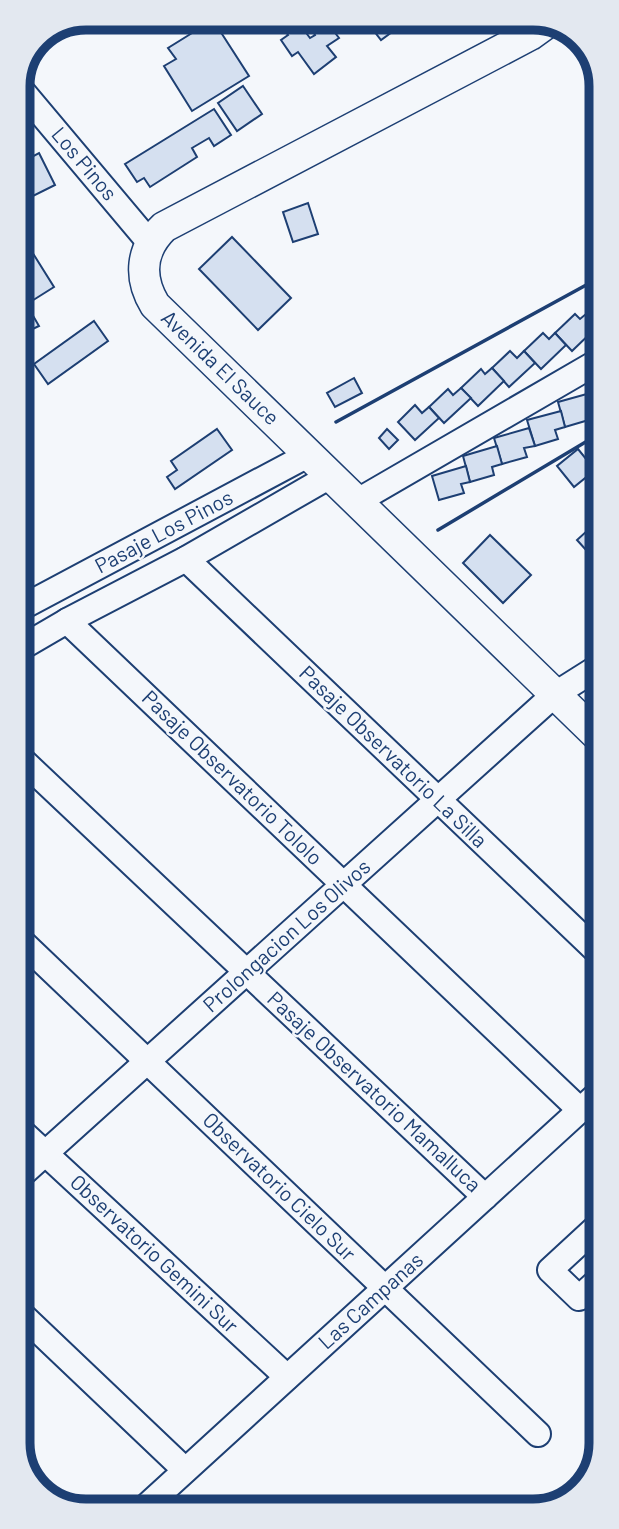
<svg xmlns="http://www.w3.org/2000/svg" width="619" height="1529" font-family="Barlow,sans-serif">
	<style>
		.building { fill: #d5e0f0; stroke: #1d3f73; stroke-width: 2 }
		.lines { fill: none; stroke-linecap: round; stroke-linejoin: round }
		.minor-casing { stroke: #1d3f73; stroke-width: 28 }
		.tertiary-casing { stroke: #1d3f73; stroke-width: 33 }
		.minor { stroke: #f4f7fb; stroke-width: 24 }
		.tertiary { stroke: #f4f7fb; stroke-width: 30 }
		.wall { stroke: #1d3f73; stroke-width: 3.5 }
		.labels { text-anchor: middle; stroke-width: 5; stroke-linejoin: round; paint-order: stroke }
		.street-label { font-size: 21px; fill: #1d3f73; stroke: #f4f7fb }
		.rim { fill: none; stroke: #1d3f73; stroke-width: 9 }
	</style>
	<rect width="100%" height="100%" fill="#f4f7fb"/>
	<g class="building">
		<polygon points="295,18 310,38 315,35 313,31 326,21 339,38 327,46 336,57 314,74 298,52 292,56 281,40 288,35 283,28"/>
		<polygon points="364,18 405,18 407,21 381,40"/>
		<polygon points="213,20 249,76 192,111 164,66 176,59 168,48"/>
		<polygon points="243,86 262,114 237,131 218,103"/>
		<polygon points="214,109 231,135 214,146 209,138 192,148 197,157 150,187 144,178 137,182 125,164"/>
		<polygon points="18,118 32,134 18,146"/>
		<polygon points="39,153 55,185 23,201 18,191 18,174 29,169 24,161"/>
		<polygon points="308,203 318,234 293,242 283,212"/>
		<polygon points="232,237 291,298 258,330 199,269"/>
		<polygon points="34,255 54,287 27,304 23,298 18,301 18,265"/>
		<polygon points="28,307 39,326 18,336 18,312"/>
		<polygon points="575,314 580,319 586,314 598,326 572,351 555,333"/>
		<polygon points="94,321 108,341 48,384 34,364"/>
		<polygon points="543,333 549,339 555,333 566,345 541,369 524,351"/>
		<polygon points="510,351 517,358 524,351 535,363 509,387 492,368"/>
		<polygon points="492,368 504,381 478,406 461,388 481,369 485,374"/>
		<polygon points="354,378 362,393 335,407 327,393"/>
		<polygon points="599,381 599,408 598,408 591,383"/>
		<polygon points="461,388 471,398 444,423 429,407 448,389 453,395"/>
		<polygon points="594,392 598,408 589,411 592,419 565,427 558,402"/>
		<polygon points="415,405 422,413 429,407 439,418 415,440 398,422"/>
		<polygon points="561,411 565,427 555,430 558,439 535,446 527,420"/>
		<polygon points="529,428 535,446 524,448 527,457 502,464 494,438"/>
		<polygon points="217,429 232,450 175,489 167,477 177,470 171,461"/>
		<polygon points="387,429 398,440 389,449 379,438"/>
		<polygon points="497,446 502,464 492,467 494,475 470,482 463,456"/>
		<polygon points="578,449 595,470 574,487 557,466"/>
		<polygon points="466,466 470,482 461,484 464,493 439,500 432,476"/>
		<polygon points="599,520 599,558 596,561 577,540"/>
		<polygon points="490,535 531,575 503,603 463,563"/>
	</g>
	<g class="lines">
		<defs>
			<g id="minor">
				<polyline points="18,86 150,243"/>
				<polyline points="356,502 599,361"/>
				<polyline points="186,559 600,954"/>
				<polyline points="19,609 308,455"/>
				<polyline points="67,621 580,1110"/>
				<polyline points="19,649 67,621 186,559 330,476"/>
				<polyline points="19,757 485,1197"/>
				<polyline points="20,940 538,1434"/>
				<polyline points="20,1130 287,1377"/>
				<polyline points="20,1176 554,695 600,666"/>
				<polyline points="601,1223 550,1270 579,1298 601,1278"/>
				<polyline points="21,1314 185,1470"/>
				<polyline points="141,1511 601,1091"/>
			</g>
			<path id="tertiary" d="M548 22 530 35 164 227C141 249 138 277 155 305L600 738"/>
		</defs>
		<use href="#minor" class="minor-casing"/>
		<use href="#tertiary" class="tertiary-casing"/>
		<use href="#minor" class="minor"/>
		<use href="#tertiary" class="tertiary"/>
		<g class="wall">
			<polyline points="336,422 599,278"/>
			<polyline points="438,530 599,434"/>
		</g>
	</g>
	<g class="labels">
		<g class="street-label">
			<text transform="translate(84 164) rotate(50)" y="7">Los Pinos</text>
			<text transform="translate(220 368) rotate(44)" y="7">Avenida El Sauce</text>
			<text transform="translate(164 532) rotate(-28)" y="7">Pasaje Los Pinos</text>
			<text transform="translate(393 757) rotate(44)" y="7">Pasaje Observatorio La Silla</text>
			<text transform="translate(232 778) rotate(44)" y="7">Pasaje Observatorio Tololo</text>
			<text transform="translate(287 936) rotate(-42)" y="7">Prolongacion Los Olivos</text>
			<text transform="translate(374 1092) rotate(43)" y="7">Pasaje Observatorio Mamalluca</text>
			<text transform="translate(279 1187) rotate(44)" y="7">Observatorio Cielo Sur</text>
			<text transform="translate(154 1254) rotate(43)" y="7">Observatorio Gemini Sur</text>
			<text transform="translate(371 1301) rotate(-42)" y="7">Las Campanas</text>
		</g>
	</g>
	<path d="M0 0H619V1529H0ZM86 30H533A56 56 0 0 1 589 86V1443A56 56 0 0 1 533 1499H86A56 56 0 0 1 30 1443V86A56 56 0 0 1 86 30Z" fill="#e3e8f0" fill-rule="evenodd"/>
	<path class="rim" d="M86 30H533A56 56 0 0 1 589 86V1443A56 56 0 0 1 533 1499H86A56 56 0 0 1 30 1443V86A56 56 0 0 1 86 30Z"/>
</svg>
